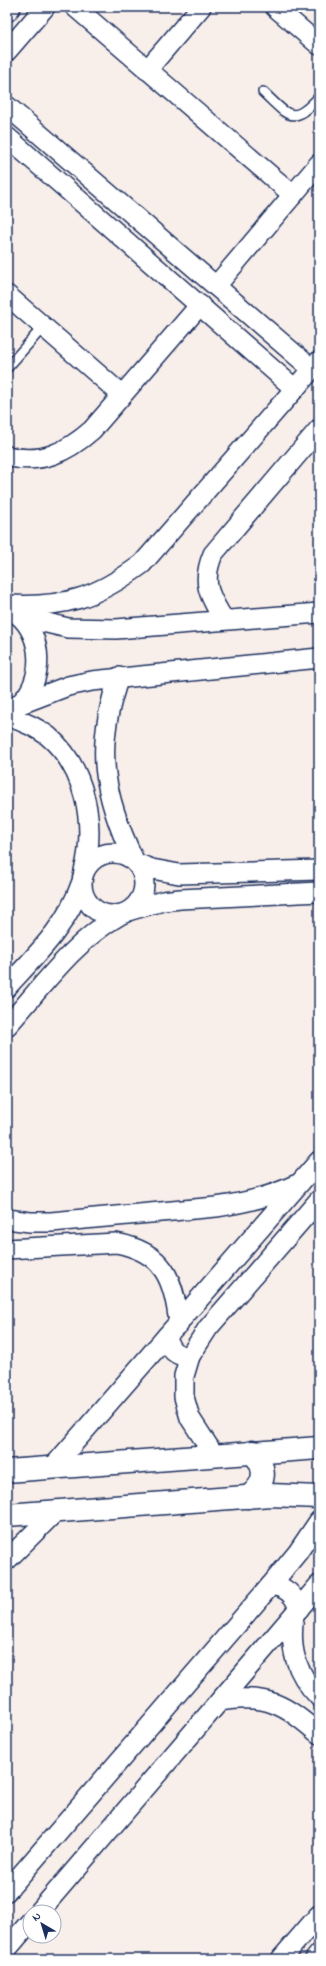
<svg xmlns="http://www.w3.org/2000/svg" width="326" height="1966" font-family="'Indie Flower',sans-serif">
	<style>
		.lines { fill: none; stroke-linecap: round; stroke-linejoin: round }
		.lane-casing { stroke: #1b2f5e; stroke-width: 12 }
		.street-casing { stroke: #1b2f5e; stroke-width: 22 }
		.secondary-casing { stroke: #1b2f5e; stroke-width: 25 }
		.lane { stroke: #fff; stroke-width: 9 }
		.street { stroke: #fff; stroke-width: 19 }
		.secondary { stroke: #fff; stroke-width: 22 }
	</style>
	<rect width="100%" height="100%" fill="#f8eeea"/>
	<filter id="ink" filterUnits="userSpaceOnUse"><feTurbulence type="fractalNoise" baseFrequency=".025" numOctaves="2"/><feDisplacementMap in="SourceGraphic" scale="8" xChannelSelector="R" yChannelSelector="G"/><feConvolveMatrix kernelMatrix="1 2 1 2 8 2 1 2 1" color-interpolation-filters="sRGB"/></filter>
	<g filter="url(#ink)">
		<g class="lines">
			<defs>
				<g id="lane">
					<path d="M263 92C288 115 292 127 319 97"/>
					<polyline points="7,368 43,327"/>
				</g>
				<g id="street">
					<polyline points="75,7 293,195"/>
					<polyline points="275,7 319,45"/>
					<polyline points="7,12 11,7"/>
					<polyline points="7,51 45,7"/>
					<polyline points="147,70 201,7"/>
					<polyline points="7,106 312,369"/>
					<polyline points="7,137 295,389"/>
					<polyline points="216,286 319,164"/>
					<polyline points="7,295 122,395"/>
					<path d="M7 456C41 465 67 452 92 430L200 305"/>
					<path d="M8 605C64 608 96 598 142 564L319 361"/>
					<path d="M17 614C44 635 45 683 18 705"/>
					<polyline points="22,617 68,628 116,629 319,613"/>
					<path d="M224 620C209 596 201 582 213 554L319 429"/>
					<path d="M119 677C94 747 103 795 134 860"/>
					<polyline points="21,704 68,686 92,681 319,658"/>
					<path d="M7 716C22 721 35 726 48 736 86 768 96 825 84 871"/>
					<circle cx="113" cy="884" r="31"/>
					<polyline points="138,864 152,869 179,874 319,870"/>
					<polyline points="131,910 163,901 180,899 319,892"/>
					<path d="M7 987C36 955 67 926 81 884"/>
					<path d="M7 1026C42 987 74 941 120 915"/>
					<path d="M7 1219 30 1222H51L216 1207C244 1203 270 1197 295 1185"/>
					<path d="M7 1249 116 1243C164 1252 174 1279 179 1324"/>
					<path d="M167 1336C168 1350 177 1357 190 1356"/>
					<polyline points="214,1455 190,1418 184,1397 184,1376 190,1356 208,1328 319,1200"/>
					<polyline points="53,1467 319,1161"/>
					<polyline points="7,1560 56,1511"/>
					<path d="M271 1585C286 1587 294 1594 299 1609"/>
					<path d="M294 1615C289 1648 295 1672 319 1697"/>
					<path d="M220 1701C267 1693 285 1705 319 1734"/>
					<polyline points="7,1891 271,1585 298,1552 319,1521"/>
					<polyline points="39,1912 319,1585"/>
					<polyline points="7,1949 30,1922"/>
					<polyline points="281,1959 319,1915"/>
					<polyline points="315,1959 319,1954"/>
				</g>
				<g id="secondary">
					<polyline points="7,1471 319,1448"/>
					<path d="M248 1497C266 1484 268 1468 252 1452"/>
					<polyline points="7,1515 270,1495 319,1497"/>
				</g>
			</defs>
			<use href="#lane" class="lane-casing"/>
			<use href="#street" class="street-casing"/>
			<use href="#secondary" class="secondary-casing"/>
			<use href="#lane" class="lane"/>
			<use href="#street" class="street"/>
			<use href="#secondary" class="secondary"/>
		</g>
	</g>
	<rect width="326" height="1966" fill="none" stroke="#fff" stroke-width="24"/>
	<rect x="12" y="12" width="302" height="1942" fill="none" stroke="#1b2f5e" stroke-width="1.5" filter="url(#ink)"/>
	<g transform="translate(42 1924) rotate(322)"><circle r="19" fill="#ffffff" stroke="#a4acbf"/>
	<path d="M0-3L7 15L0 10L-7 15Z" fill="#1b2f5e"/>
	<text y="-6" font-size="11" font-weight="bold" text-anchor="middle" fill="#1b2f5e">N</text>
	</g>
</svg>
